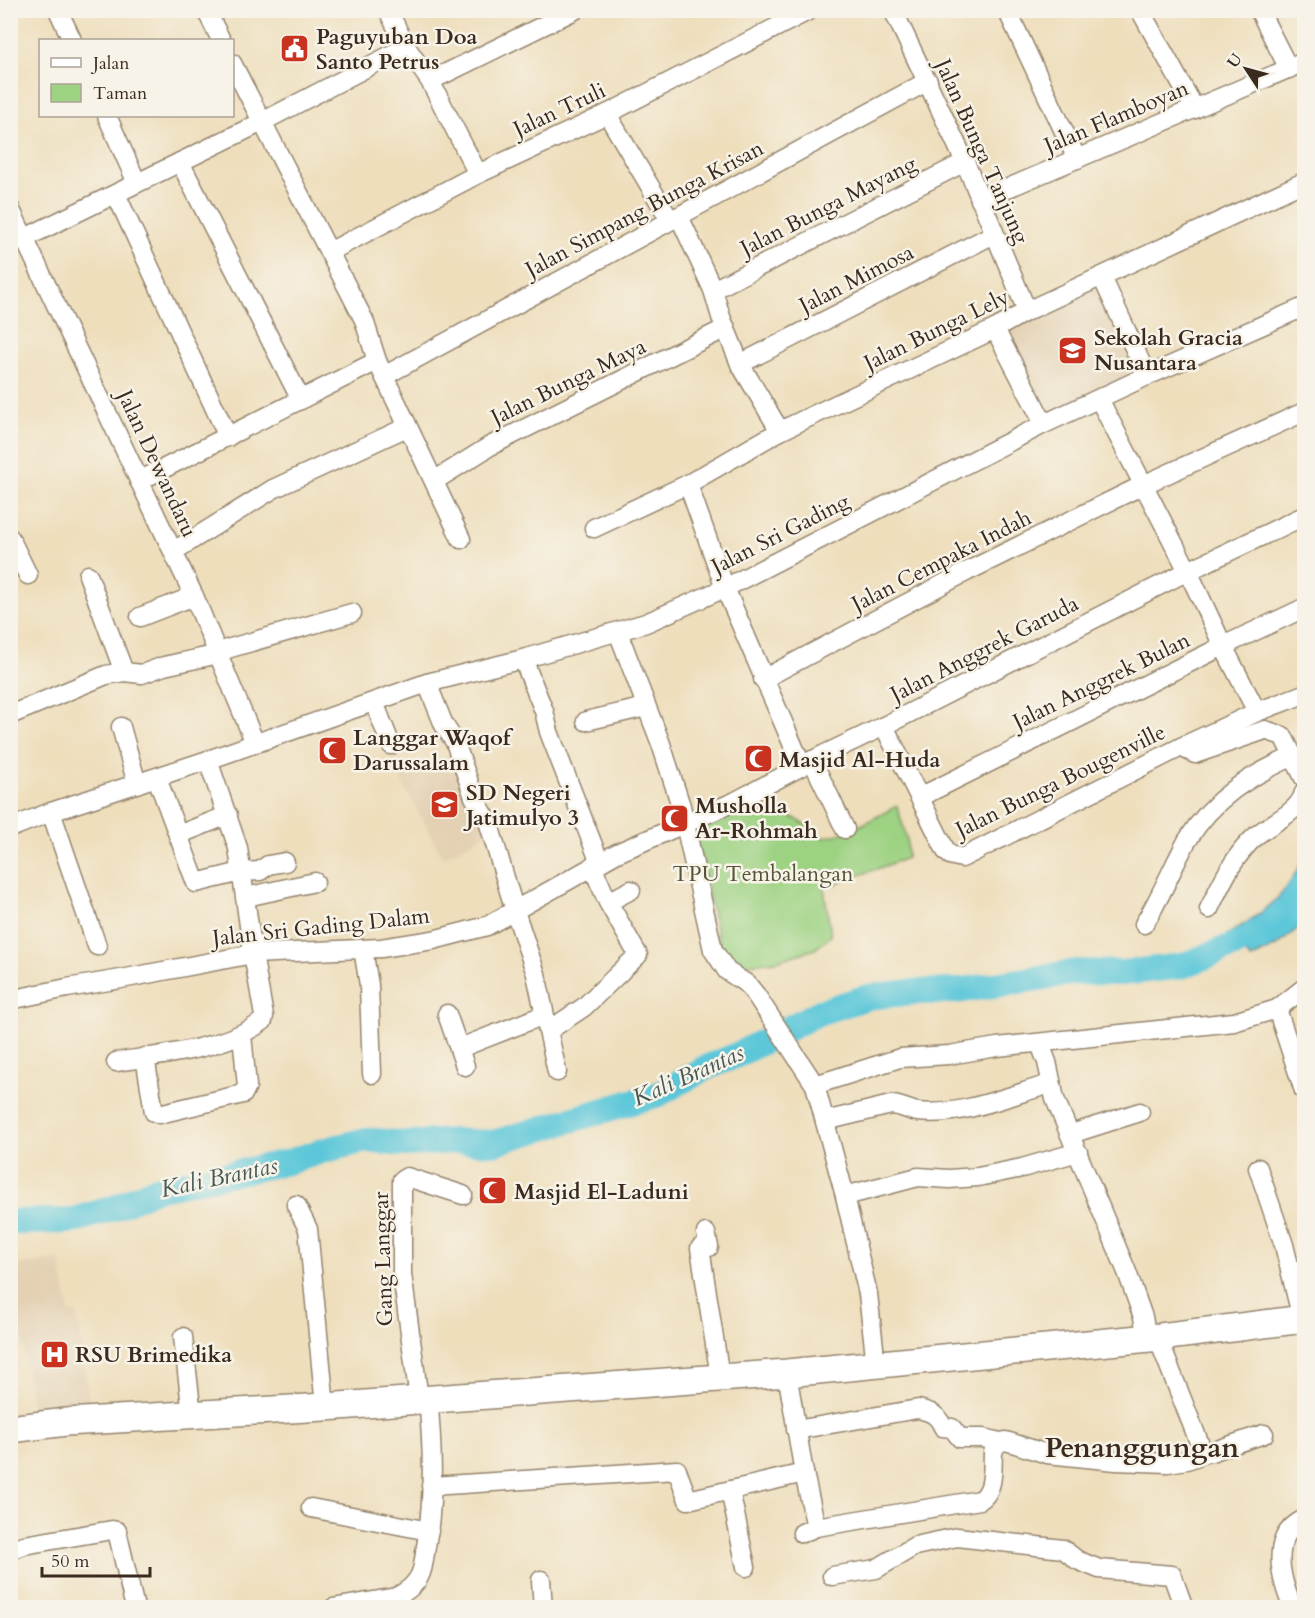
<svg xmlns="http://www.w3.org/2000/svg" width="1315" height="1618" font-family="Cardo,serif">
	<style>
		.built { fill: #e4d1b4 }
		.green { fill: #9dd282; stroke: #6c7e50; stroke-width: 1.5 }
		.water { fill: #5dc7d9; stroke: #4c787c; stroke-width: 1.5 }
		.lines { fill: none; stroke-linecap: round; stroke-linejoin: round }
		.river { stroke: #5dc7d9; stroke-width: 26 }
		.street-casing { stroke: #94846d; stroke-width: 21 }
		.primary-casing { stroke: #94846d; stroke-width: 30 }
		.street { stroke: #fff; stroke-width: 18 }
		.primary { stroke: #fff; stroke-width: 27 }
		.labels { text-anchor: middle; stroke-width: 5; stroke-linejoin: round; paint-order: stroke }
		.poi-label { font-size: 22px; font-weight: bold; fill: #3b2a1e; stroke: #f7f3e8; text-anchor: start }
		.street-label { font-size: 22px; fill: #3b2a1e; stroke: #f7f3e8 }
		.park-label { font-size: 22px; fill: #545437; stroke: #f7f3e8 }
		.water-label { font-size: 24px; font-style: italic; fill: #455956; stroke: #f7f3e8 }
		.district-label { font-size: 28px; font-weight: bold; fill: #3b2a1e; stroke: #f7f3e8 }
	</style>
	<rect width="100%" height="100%" fill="#f7f3e8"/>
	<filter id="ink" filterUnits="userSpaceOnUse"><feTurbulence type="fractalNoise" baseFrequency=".0167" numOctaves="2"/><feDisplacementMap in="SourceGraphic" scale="12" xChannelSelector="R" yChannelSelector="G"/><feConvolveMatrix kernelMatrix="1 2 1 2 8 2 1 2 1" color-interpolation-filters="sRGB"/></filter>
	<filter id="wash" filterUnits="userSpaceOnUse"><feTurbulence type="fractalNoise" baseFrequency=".008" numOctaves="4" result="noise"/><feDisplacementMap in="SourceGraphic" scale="24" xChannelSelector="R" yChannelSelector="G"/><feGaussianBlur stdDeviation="1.35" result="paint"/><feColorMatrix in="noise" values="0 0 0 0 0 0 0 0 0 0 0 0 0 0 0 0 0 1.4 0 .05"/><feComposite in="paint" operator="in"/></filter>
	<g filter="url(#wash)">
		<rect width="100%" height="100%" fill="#eedebc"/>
		<g class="built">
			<polygon points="1094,287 1099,288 1141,372 1049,414 1005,334 1006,330"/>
			<polygon points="453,753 487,833 443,858 400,778"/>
			<polygon points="60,1260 69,1313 77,1313 90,1408 33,1417 21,1328 16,1328 11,1309 11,1266"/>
		</g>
		<path class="green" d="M749 801 754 809C788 813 796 816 823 838L850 831 897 806 907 839V858L824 888 831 936 815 949 776 961 730 966 723 960 693 825Z"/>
		<path class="water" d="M1304 856V923L1278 945 1251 959 1227 935C1264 912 1287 898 1304 856Z"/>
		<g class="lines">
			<polyline class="river" points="10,1222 71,1221 114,1208 155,1189 288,1162 322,1151 366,1140 405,1144 456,1141 493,1143 659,1094 705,1068 735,1056 820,1012 868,997 912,992 957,991 1076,972 1122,973 1182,966 1232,946 1277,925 1304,885"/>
		</g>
	</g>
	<g filter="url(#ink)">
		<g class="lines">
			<defs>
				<g id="street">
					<polyline points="58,10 72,40"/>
					<polyline points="206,10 221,40"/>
					<polyline points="388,10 406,47 430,81 478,174"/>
					<polyline points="893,10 965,162 1027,311"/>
					<polyline points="1007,10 1077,159"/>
					<polyline points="1140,10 1195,109"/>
					<polyline points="1259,10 1289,69"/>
					<polyline points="232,63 364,320 377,361 461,539"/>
					<polyline points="430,81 575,10"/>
					<polyline points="607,114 670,220"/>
					<polyline points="107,116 137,183"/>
					<polyline points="180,162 301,400"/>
					<polyline points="116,194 228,437"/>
					<polyline points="980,200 1304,62"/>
					<polyline points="10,208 194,596 255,743"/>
					<polyline points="679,216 713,290 721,317 740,364 780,431"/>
					<polyline points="25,238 262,122 406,47"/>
					<polyline points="329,252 478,174 607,114 810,10"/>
					<polyline points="1102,277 1147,376"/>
					<polyline points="713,290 965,162"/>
					<polyline points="995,329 1044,424"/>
					<polyline points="740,364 994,234"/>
					<polyline points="384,376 928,81"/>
					<polyline points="1099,399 1188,571 1223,646 1257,712"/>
					<polyline points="139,481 377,361"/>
					<polyline points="434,481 490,446 726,328"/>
					<polyline points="688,484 725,588 802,766"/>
					<polyline points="594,528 688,484 780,431 995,329 1027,311 1304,182"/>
					<polyline points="10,538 28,575"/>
					<polyline points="174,551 273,489 407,427"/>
					<polyline points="88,575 124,672"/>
					<polyline points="140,617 194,596"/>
					<polyline points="618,632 661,744 681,806 713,950 727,971 747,984 756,995 815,1085 845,1196 868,1294 876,1365"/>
					<polyline points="523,659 544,711 549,732 600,863"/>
					<polyline points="763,679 968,571 1143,485 1304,412"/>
					<polyline points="427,683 444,725 455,742 474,797 488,821 515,911 536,974 557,1072"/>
					<polyline points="374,702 391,745"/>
					<polyline points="10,715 106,675 124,672 142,674 164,666 219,654 227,649 352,613"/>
					<polyline points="586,721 646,707"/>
					<polyline points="884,726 946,851 950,855 962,858 1181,747 1257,712 1304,694"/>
					<polyline points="121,727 137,784"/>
					<polyline points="1181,747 1195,754 1265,730 1283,736 1304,778"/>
					<polyline points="812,760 845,829"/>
					<polyline points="157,778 196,883 241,872 260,871 268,865 285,862"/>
					<polyline points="920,797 1223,646 1304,608"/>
					<polyline points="51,812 97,946"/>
					<polyline points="10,828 51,812 208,760 427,683 523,659 646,623 725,588 1044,424 1147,376 1304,307"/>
					<polyline points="178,835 228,815"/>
					<polyline points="246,897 315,882"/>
					<polyline points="608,902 631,890"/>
					<path d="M1209 909C1222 882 1234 855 1257 835 1271 823 1301 811 1304 792"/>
					<path d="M1144 924C1161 897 1172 868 1187 841 1213 798 1249 776 1294 756"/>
					<polyline points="363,949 369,985 372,1074"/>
					<polyline points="10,1000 67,988 121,979 253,954 381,948 433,940 487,926 617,853 734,802 821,756 884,726 1188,571 1304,516"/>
					<polyline points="1277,1009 1304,1091"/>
					<polyline points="447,1014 465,1066"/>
					<polyline points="548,1031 584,1007 638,955 608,902 592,866"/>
					<polyline points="1040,1044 1047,1062 1055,1099 1127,1272 1143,1317 1147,1338"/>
					<polyline points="460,1048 544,1015"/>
					<polyline points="145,1057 154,1112 159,1114 243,1094 247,1086 242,1035"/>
					<path d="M116 1062C161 1055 226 1049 263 1021L264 1016 253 954 238 848 208 760"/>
					<polyline points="815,1085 900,1058 949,1055 997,1047 1234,1022 1277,1009 1304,988"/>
					<path d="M825 1121 891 1105C901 1105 909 1111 918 1112 960 1117 1011 1095 1050 1084"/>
					<polyline points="1071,1134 1140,1112"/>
					<polyline points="1258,1168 1284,1245 1302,1319"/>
					<polyline points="845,1196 918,1177 949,1179 978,1177 1022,1168 1078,1152"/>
					<polyline points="296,1205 308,1229 325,1407"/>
					<polyline points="706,1233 709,1247 700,1248 720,1377"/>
					<polyline points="183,1337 192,1415"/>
					<polyline points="1160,1337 1163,1351 1199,1442 1200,1455"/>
					<polyline points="787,1373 804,1473 816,1527"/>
					<polyline points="419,1399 402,1274 402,1180 407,1177 463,1195"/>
					<path d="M796 1430 918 1409C931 1412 937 1414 943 1427L952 1428 960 1438H983L1000 1442"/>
					<polyline points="1211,1452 1264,1434"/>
					<polyline points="431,1486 677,1470 688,1500 804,1473"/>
					<polyline points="730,1490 746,1567"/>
					<polyline points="311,1508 429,1531"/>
					<path d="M802 1533 816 1527 980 1500C995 1491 992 1468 993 1453 995 1445 998 1442 1006 1441L1047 1454 1116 1461 1168 1463 1187 1460 1206 1453"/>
					<polyline points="10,1550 24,1545 112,1530 117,1531 135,1608"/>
					<polyline points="832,1576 876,1569 915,1546 957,1537 1063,1549 1077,1560 1099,1569 1172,1575 1184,1608"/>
					<polyline points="541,1580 543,1608"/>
					<path d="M333 1608 396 1597C406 1592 415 1586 420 1575 423 1569 424 1560 425 1553 434 1504 433 1448 428 1399"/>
					<path d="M1293 1608C1280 1578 1269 1536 1304 1519"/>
				</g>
				<polyline id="primary" points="10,1429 66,1422 325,1407 787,1373 1160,1337 1304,1319"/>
			</defs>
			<use href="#street" class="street-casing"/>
			<use href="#primary" class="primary-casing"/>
			<use href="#street" class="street"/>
			<use href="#primary" class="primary"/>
		</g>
	</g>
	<defs>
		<symbol id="civic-square" viewBox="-11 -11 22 22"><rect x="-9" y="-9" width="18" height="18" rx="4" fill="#c8321e" stroke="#f7f3e8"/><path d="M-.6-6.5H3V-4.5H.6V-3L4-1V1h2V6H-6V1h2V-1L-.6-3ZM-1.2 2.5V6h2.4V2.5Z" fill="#fff"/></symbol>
		<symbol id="school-square" viewBox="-11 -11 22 22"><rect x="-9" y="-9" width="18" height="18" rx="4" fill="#c8321e" stroke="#f7f3e8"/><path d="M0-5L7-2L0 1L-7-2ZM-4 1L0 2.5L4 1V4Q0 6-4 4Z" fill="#fff"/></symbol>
		<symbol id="mosque-square" viewBox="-11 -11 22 22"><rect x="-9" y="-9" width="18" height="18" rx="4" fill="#c8321e" stroke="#f7f3e8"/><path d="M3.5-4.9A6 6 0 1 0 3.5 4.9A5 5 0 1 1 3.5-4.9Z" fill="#fff"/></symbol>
		<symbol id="hospital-square" viewBox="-11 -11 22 22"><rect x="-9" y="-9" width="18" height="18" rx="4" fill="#c8321e" stroke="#f7f3e8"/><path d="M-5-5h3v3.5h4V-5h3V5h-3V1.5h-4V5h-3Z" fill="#fff"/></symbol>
	</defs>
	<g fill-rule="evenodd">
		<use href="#civic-square" x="278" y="32" width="33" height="33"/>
		<use href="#school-square" x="1056" y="334" width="33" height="33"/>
		<use href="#mosque-square" x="316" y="734" width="33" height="33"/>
		<use href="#mosque-square" x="742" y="742" width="33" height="33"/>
		<use href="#school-square" x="428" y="788" width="33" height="33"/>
		<use href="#mosque-square" x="658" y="802" width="33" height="33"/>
		<use href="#mosque-square" x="476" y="1174" width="33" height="33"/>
		<use href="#hospital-square" x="38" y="1338" width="33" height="33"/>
	</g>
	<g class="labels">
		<g class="poi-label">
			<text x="316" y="44">Paguyuban Doa<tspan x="316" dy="25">Santo Petrus</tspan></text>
			<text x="1094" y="345">Sekolah Gracia<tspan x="1094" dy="25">Nusantara</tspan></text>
			<text x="353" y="745">Langgar Waqof<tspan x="353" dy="25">Darussalam</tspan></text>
			<text x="779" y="767">Masjid Al-Huda</text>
			<text x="466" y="800">SD Negeri<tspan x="466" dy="25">Jatimulyo 3</tspan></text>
			<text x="695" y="813">Musholla<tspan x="695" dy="25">Ar-Rohmah</tspan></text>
			<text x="514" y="1199">Masjid El-Laduni</text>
			<text x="75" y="1362">RSU Brimedika</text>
		</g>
		<g class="street-label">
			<text transform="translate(559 109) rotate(-25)" y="8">Jalan Truli</text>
			<text transform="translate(1116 116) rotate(-23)" y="8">Jalan Flamboyan</text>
			<text transform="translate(983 151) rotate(66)" y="8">Jalan Bunga Tanjung</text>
			<text transform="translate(828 205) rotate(-27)" y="8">Jalan Bunga Mayang</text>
			<text transform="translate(644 208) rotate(-28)" y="8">Jalan Simpang Bunga Krisan</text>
			<text transform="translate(856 278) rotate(-27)" y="8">Jalan Mimosa</text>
			<text transform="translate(936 329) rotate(-26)" y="8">Jalan Bunga Lely</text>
			<text transform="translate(568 381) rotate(-26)" y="8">Jalan Bunga Maya</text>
			<text transform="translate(158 463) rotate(65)" y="8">Jalan Dewandaru</text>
			<text transform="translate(780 533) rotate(-27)" y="8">Jalan Sri Gading</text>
			<text transform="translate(941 560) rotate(-27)" y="8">Jalan Cempaka Indah</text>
			<text transform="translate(984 648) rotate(-27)" y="8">Jalan Anggrek Garuda</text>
			<text transform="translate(1101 680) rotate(-26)" y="8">Jalan Anggrek Bulan</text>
			<text transform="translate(1060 780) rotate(-26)" y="8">Jalan Bunga Bougenville</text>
			<text transform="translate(321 926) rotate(-6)" y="8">Jalan Sri Gading Dalam</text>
			<text transform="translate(382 1259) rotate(-92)" y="8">Gang Langgar</text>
		</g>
		<g class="park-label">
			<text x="763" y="881">TPU Tembalangan</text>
		</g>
		<g class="water-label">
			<text transform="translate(688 1075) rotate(-24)" y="8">Kali Brantas</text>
			<text transform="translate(219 1177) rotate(-12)" y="8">Kali Brantas</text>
		</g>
		<g class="district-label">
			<text x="1142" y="1457">Penanggungan</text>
		</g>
	</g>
	<rect width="1315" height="1618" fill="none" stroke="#f7f3e8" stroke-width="36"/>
	<rect x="39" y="39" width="195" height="78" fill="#f7f3e8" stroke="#aca397" stroke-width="1.5"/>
	<rect x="51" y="58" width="30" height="9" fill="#ffffff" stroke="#aca397" stroke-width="1.5"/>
	<text x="93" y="69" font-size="18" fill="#3b2a1e">Jalan</text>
	<rect x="51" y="84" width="30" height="18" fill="#9dd282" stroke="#aca397" stroke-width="1.5"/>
	<text x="93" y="99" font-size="18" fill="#3b2a1e">Taman</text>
	<g transform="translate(1246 69) rotate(306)" stroke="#f7f3e8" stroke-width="4.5" paint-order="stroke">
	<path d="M0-4.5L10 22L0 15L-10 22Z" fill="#3b2a1e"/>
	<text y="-9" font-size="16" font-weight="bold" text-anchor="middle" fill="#3b2a1e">U</text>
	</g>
	<path d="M42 1567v9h108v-9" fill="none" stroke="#3b2a1e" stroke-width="3"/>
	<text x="51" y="1567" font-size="18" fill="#3b2a1e" stroke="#f7f3e8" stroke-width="4.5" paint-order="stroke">50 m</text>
</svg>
